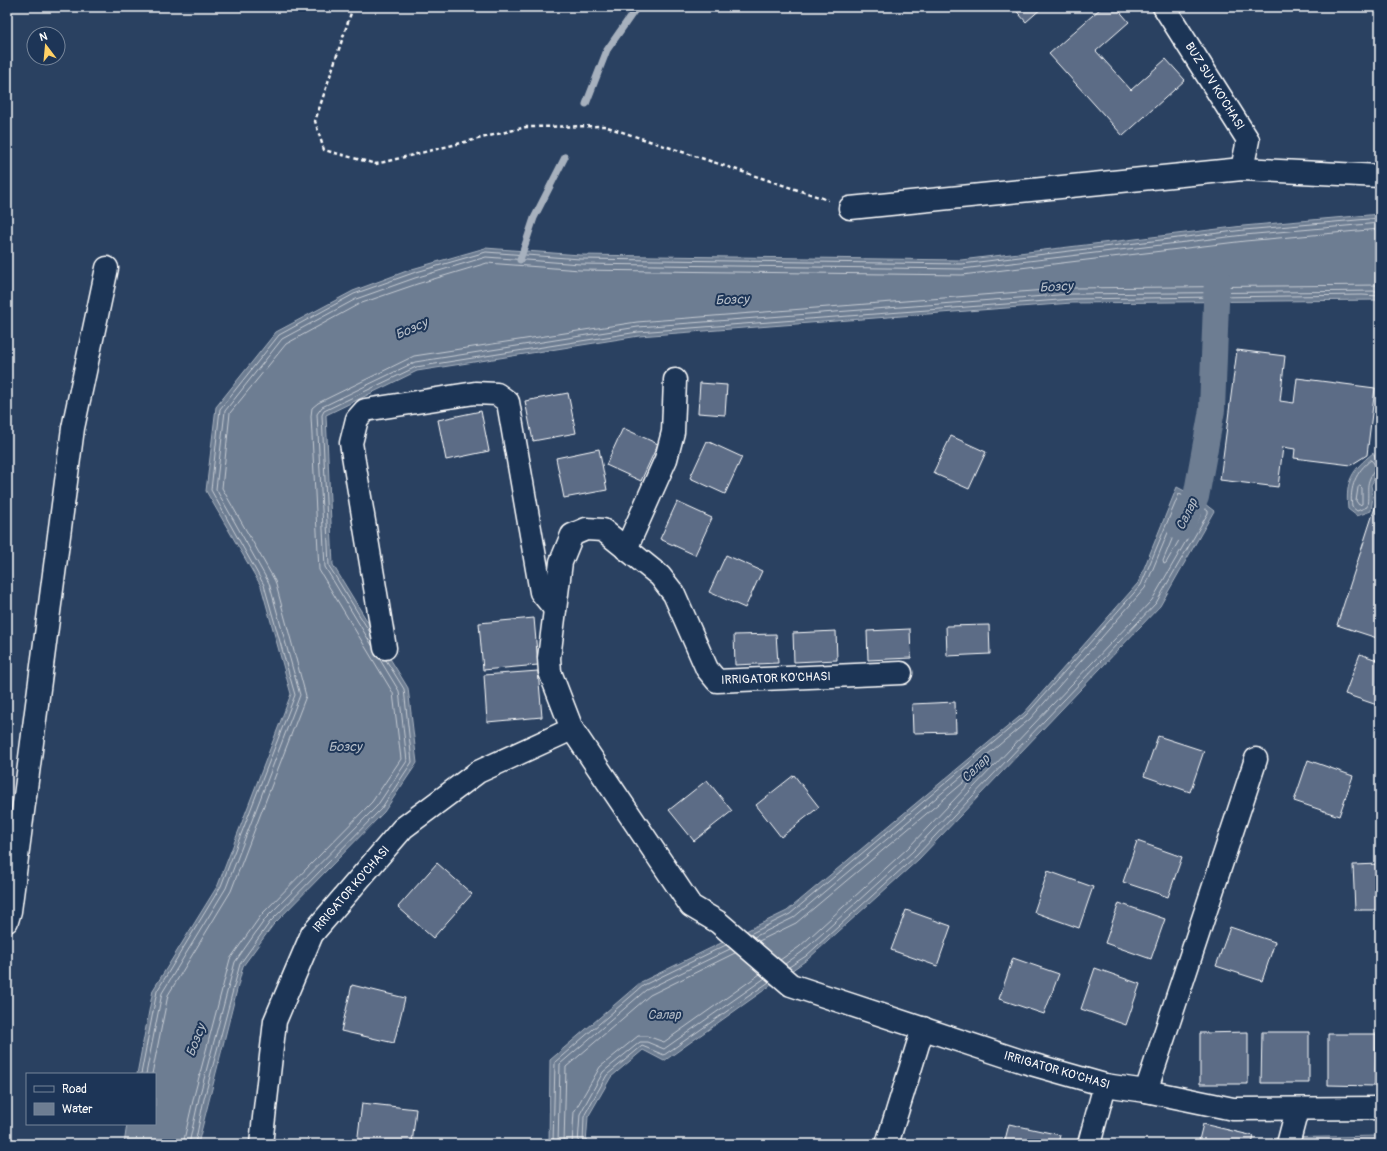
<svg xmlns="http://www.w3.org/2000/svg" width="1387" height="1151" font-family="Pangolin,sans-serif">
	<style>
		.green { fill: #465975; stroke: #a2acba }
		.water { fill: #6d7d92; stroke: #a7b1be }
		.lines { fill: none; stroke-linecap: round; stroke-linejoin: round }
		.shore { stroke: #c5cbd3; stroke-width: 1 }
		.stream { stroke: #a7b1be; stroke-width: 7 }
		.canal { stroke: #6d7d92; stroke-width: 26 }
		.building { fill: #5b6c86; stroke: #fff }
		.minor-casing { stroke: #fff; stroke-width: 25 }
		.path { stroke: #fff; stroke-width: 2.5; stroke-dasharray: 4 3; stroke-linecap: butt }
		.minor { stroke: #1d3557; stroke-width: 22 }
		.labels { text-anchor: middle; stroke-width: 4; stroke-linejoin: round; paint-order: stroke }
		.street-label { font-size: 12px; fill: #fff; stroke: #1d3557 }
		.water-label { font-size: 13px; font-style: italic; fill: #b6bec8; stroke: #1d3557 }
	</style>
	<rect width="100%" height="100%" fill="#2a4161"/>
	<filter id="ink" filterUnits="userSpaceOnUse"><feTurbulence type="fractalNoise" baseFrequency=".025" numOctaves="2"/><feDisplacementMap in="SourceGraphic" scale="8" xChannelSelector="R" yChannelSelector="G"/><feConvolveMatrix kernelMatrix="1 2 1 2 8 2 1 2 1" color-interpolation-filters="sRGB"/></filter>
	<g filter="url(#ink)">
		<polygon class="green" points="1380,1136 1380,1144 1274,1144 1275,1138"/>
		<g class="water">
			<polygon points="1380,214 1380,300 1072,303 639,336 417,371 326,415 333,565 408,688 417,763 384,812 273,925 243,966 198,1144 124,1144 127,1124 155,1124 155,1074 137,1074 153,990 218,885 291,694 261,586 206,491 216,407 276,332 353,291 412,269 485,248 580,255 961,260 1243,226"/>
			<path d="M1373 453 1380 465V469L1371 485 1373 497 1371 511 1357 516 1348 509C1345 481 1352 470 1373 453Z"/>
			<polygon points="1177,487 1196,497 1214,511 1160,606 919,859 808,959 664,1061 643,1050 611,1077 588,1117 586,1144 549,1144 550,1060 641,982 787,911 1024,713 1138,583"/>
		</g>
		<g class="lines">
			<g class="shore">
				<path d="M1371 460 1377 467C1363 485 1370 487 1367 507L1357 511 1352 507C1349 488 1356 471 1371 460Z"/>
				<polygon points="1360,486 1362,488 1362,504 1359,505 1356,501 1358,488"/>
				<polygon points="1187,509 1193,516 1166,563 1164,564 1163,561 1184,510"/>
				<polyline points="371,634 329,566 322,415 324,411 416,367 638,332 1072,299 1362,295 1380,296"/>
				<polyline points="373,647 325,567 317,414 322,407 415,362 638,327 1071,294 1380,291"/>
				<polyline points="750,934 790,914 1026,715 1141,585 1179,494 1193,500 1208,511 1208,513 1156,603 916,856 806,956 789,967"/>
				<polyline points="754,937 793,918 1030,719 1145,588 1181,501 1191,505 1201,512 1201,515 1152,600 912,852 802,952 785,964"/>
				<polyline points="759,941 796,923 969,778 972,778 972,781 908,848 799,947 780,960"/>
				<polyline points="141,1074 157,991 221,886 295,695 264,585 211,490 220,409 279,335 354,294 413,273 486,252 580,259 962,264 1244,230 1380,218"/>
				<polyline points="146,1074 162,993 226,888 300,695 269,583 216,489 225,411 282,339 356,299 415,278 486,257 580,264 962,269 1244,235 1380,223"/>
				<polyline points="152,1074 168,995 231,891 306,696 275,581 222,488 230,413 286,344 359,304 417,284 487,263 580,270 962,275 1245,241 1380,229"/>
				<polyline points="183,1144 194,1096 230,959 262,914 372,802 401,759 393,693 319,570 311,416 312,408 318,403 414,356 637,322 1071,288 1380,285"/>
				<polyline points="189,1144 199,1098 235,962 266,918 377,806 407,761 399,691 379,658"/>
				<polyline points="195,1144 204,1099 240,964 270,922 381,809 412,762 404,689 386,660"/>
				<polyline points="553,1144 555,1062 644,985 726,945"/>
				<polyline points="558,1144 560,1064 646,990 730,949"/>
				<polyline points="564,1144 566,1067 650,995 735,953"/>
				<polyline points="572,1144 574,1112 600,1067 638,1036 647,1036 664,1042 760,974"/>
				<polyline points="578,1144 580,1114 603,1072 640,1042 647,1042 664,1049 765,978"/>
				<polyline points="583,1144 584,1116 607,1075 642,1046 664,1055 769,982"/>
			</g>
			<g class="stream">
				<polyline points="586,104 607,50 637,7"/>
				<polyline points="520,260 534,218 565,157"/>
			</g>
			<polyline class="canal" points="1180,528 1196,497 1212,410 1217,277"/>
		</g>
		<g class="building">
			<polygon points="1013,7 1043,7 1026,22"/>
			<polygon points="1102,7 1116,7 1129,22 1096,51 1131,90 1166,59 1185,80 1123,136 1049,54"/>
			<polygon points="1237,350 1285,356 1280,401 1294,403 1297,378 1375,388 1367,455 1351,465 1294,458 1295,449 1283,447 1278,487 1220,480"/>
			<polygon points="700,383 727,385 725,415 698,413"/>
			<polygon points="568,393 576,433 533,441 525,401"/>
			<polygon points="481,411 489,451 446,460 438,420"/>
			<polygon points="623,428 658,444 641,481 606,465"/>
			<polygon points="951,436 986,452 969,489 933,473"/>
			<polygon points="707,441 742,457 725,494 690,478"/>
			<polygon points="599,449 607,490 564,498 556,458"/>
			<polygon points="1380,492 1380,639 1337,625"/>
			<polygon points="677,502 712,518 695,555 660,539"/>
			<polygon points="726,555 762,571 745,608 709,592"/>
			<polygon points="534,618 538,665 483,670 479,623"/>
			<polygon points="989,625 990,654 947,656 946,626"/>
			<polygon points="910,629 911,658 868,660 867,631"/>
			<polygon points="836,631 837,660 794,662 793,633"/>
			<polygon points="776,634 778,663 735,665 734,635"/>
			<polygon points="1360,654 1380,661 1380,706 1345,694"/>
			<polygon points="538,671 542,717 487,722 484,675"/>
			<polygon points="955,702 956,732 913,733 912,704"/>
			<polygon points="1158,736 1204,751 1190,792 1144,776"/>
			<polygon points="1308,760 1353,776 1339,816 1294,801"/>
			<polygon points="794,775 819,807 781,837 756,805"/>
			<polygon points="707,780 732,811 694,841 669,810"/>
			<polygon points="1137,841 1182,857 1168,897 1123,882"/>
			<polygon points="437,863 472,894 433,938 398,907"/>
			<polygon points="1380,864 1380,910 1355,910 1353,865"/>
			<polygon points="1048,871 1093,887 1079,928 1034,912"/>
			<polygon points="1119,903 1165,919 1151,959 1105,943"/>
			<polygon points="906,910 951,926 937,966 891,950"/>
			<polygon points="1230,927 1275,942 1262,981 1216,966"/>
			<polygon points="1013,958 1059,974 1044,1014 999,999"/>
			<polygon points="1095,968 1140,984 1126,1025 1081,1009"/>
			<polygon points="352,985 405,998 394,1043 341,1031"/>
			<polygon points="1248,1032 1248,1084 1200,1084 1200,1033"/>
			<polygon points="1262,1032 1309,1032 1309,1083 1261,1083"/>
			<polygon points="1328,1034 1376,1034 1375,1086 1328,1085"/>
			<polygon points="362,1103 416,1109 412,1144 357,1144"/>
			<polygon points="1009,1124 1060,1135 1058,1144 1004,1144"/>
			<polygon points="1203,1124 1254,1136 1252,1144 1198,1144"/>
		</g>
		<g class="lines">
			<defs>
				<g id="minor">
					<polyline points="1164,7 1248,140 1242,169"/>
					<polyline points="850,208 1242,169 1380,176"/>
					<polyline points="626,549 666,459 673,432 675,380"/>
					<polyline points="385,648 351,443 357,419 365,410 475,393 497,394 508,402 541,592 555,609"/>
					<polyline points="901,673 717,681 707,669 674,594 660,576 603,530 586,529 572,535 561,562 549,658 550,672 572,729 691,906 718,922 791,985 1024,1062 1105,1085 1146,1091 1233,1109 1380,1108"/>
					<polyline points="7,921 10,911 73,428 107,268"/>
					<polyline points="1146,1091 1256,759"/>
					<polyline points="261,1144 275,1021 312,934 403,828 478,772 572,729"/>
					<polyline points="887,1144 923,1028"/>
					<polyline points="1089,1144 1105,1085"/>
					<polyline points="1288,1144 1297,1110"/>
				</g>
			</defs>
			<use href="#minor" class="minor-casing"/>
			<polyline class="path" points="353,7 315,121 324,150 376,164 526,127 604,126 828,200"/>
			<use href="#minor" class="minor"/>
		</g>
	</g>
	<g class="labels">
		<g class="street-label">
			<text transform="translate(1215 86) rotate(58)" y="4">BUZ SUV KO'CHASI</text>
			<text transform="translate(776 678) rotate(-2)" y="4">IRRIGATOR KO'CHASI</text>
			<text transform="translate(351 889) rotate(-49)" y="4">IRRIGATOR KO'CHASI</text>
			<text transform="translate(1057 1070) rotate(16)" y="4">IRRIGATOR KO'CHASI</text>
		</g>
		<g class="water-label">
			<text transform="translate(1056 286) rotate(-3)" y="5">Бозсу</text>
			<text transform="translate(732 299) rotate(-2)" y="5">Бозсу</text>
			<text transform="translate(411 328) rotate(-24)" y="5">Бозсу</text>
			<text transform="translate(1186 514) rotate(-64)" y="5">Салар</text>
			<text x="345" y="751">Бозсу</text>
			<text transform="translate(975 768) rotate(-44)" y="5">Салар</text>
			<text x="664" y="1019">Салар</text>
			<text transform="translate(195 1040) rotate(-69)" y="5">Бозсу</text>
		</g>
	</g>
	<rect width="1387" height="1151" fill="none" stroke="#1d3557" stroke-width="24"/>
	<rect x="12" y="12" width="1363" height="1127" fill="none" stroke="#fff" stroke-width="1.5" filter="url(#ink)"/>
	<rect x="26" y="1073" width="130" height="52" fill="#1d3557" stroke="#77869a"/>
	<rect x="34" y="1086" width="20" height="6" fill="#1d3557" stroke="#77869a"/>
	<text x="62" y="1093" font-size="12" fill="#ffffff">Road</text>
	<rect x="34" y="1103" width="20" height="12" fill="#6d7d92" stroke="#77869a"/>
	<text x="62" y="1113" font-size="12" fill="#ffffff">Water</text>
	<g transform="translate(46 46) rotate(344)"><circle r="19" fill="#1d3557" stroke="#77869a"/>
	<path d="M0-3L7 15L0 10L-7 15Z" fill="#ffd166"/>
	<text y="-6" font-size="11" font-weight="bold" text-anchor="middle" fill="#ffffff">N</text>
	</g>
</svg>
